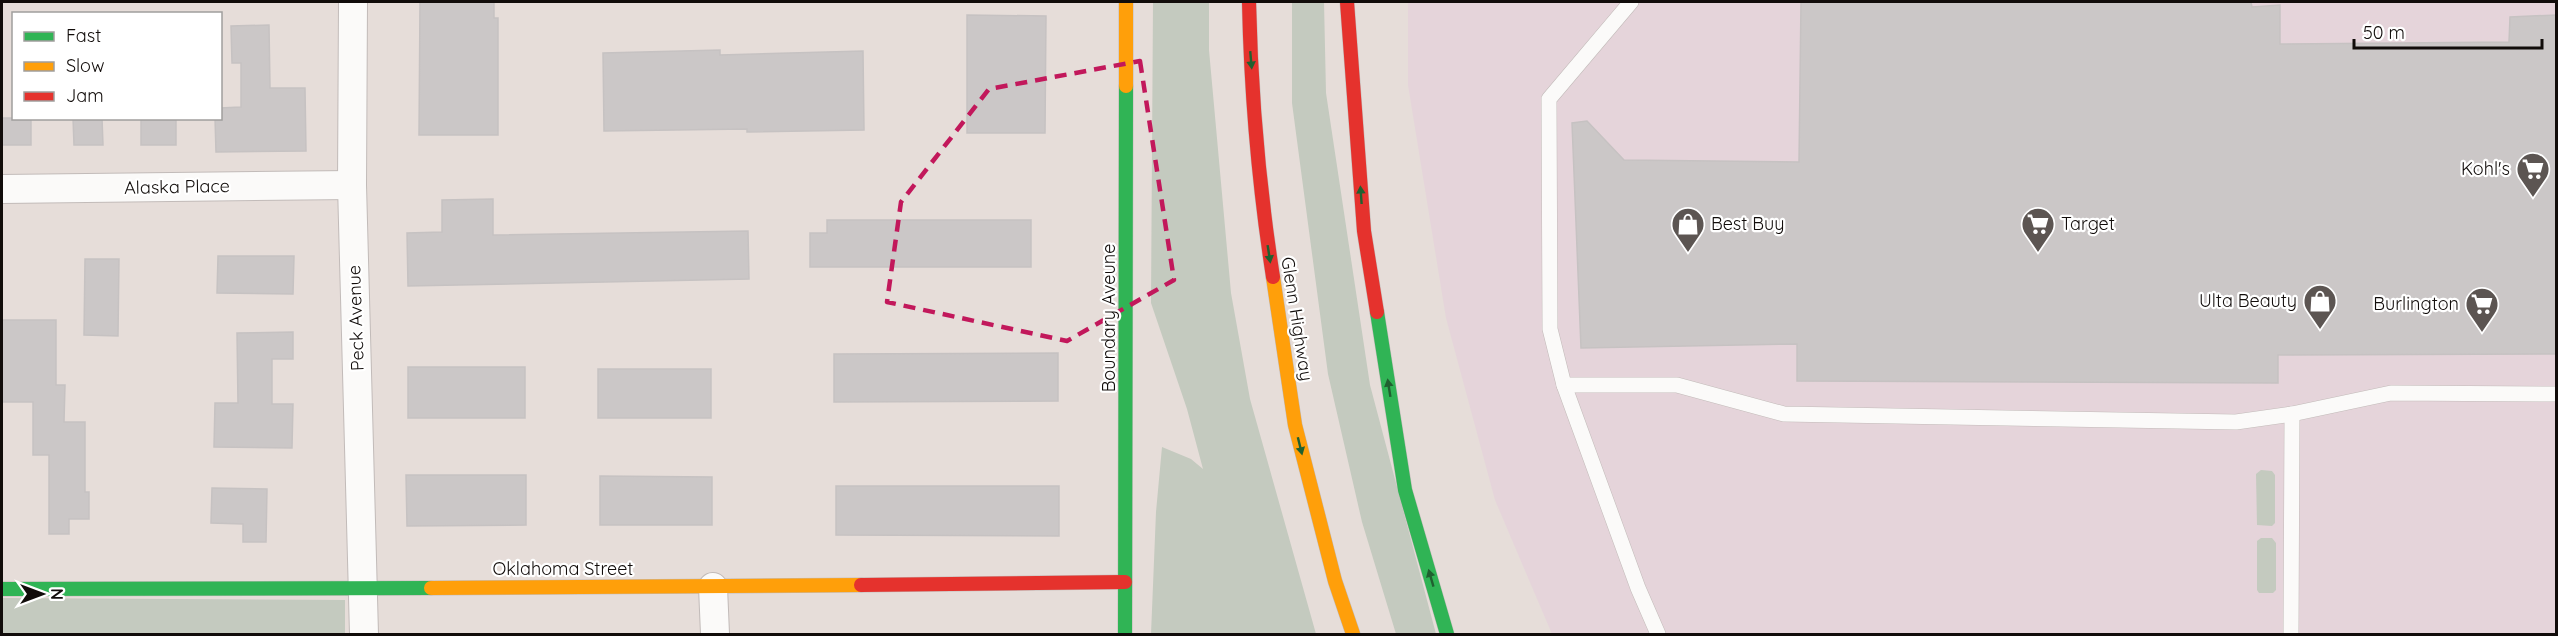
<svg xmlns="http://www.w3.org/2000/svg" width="2558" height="636" font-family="Quicksand,sans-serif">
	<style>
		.commercial { fill: #e5d4da }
		.green { fill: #c4cabf }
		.building { fill: #cbc7c7; stroke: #c6c2c2; stroke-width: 1.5 }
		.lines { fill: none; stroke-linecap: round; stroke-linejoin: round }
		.lane-casing { stroke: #c2bbb9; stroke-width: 16 }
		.street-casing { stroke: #c2bbb9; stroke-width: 30 }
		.fast-casing { stroke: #c2bbb9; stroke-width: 15 }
		.slow-casing { stroke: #c2bbb9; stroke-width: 15 }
		.jam-casing { stroke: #c2bbb9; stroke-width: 15 }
		.lane { stroke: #fbfaf9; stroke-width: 15 }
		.street { stroke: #fbfaf9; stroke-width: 28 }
		.fast { stroke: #30b455; stroke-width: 14 }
		.slow { stroke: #ff9f0a; stroke-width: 14 }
		.jam { stroke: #e5322d; stroke-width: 14 }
		.oneway { fill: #206030 }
		.marked { fill: none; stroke: #c2185b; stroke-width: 4.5; stroke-dasharray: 12 8; stroke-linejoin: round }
		.labels { text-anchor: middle; stroke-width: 4.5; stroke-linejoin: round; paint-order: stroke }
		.poi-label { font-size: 18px; fill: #110c0a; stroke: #fff; text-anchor: end }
		.street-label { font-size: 18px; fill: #110c0a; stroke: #fff }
	</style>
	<rect width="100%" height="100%" fill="#e6ddd9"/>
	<polygon class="commercial" points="1408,2 2556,2 2556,634 1552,634 1495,500 1446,318 1408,85"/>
	<g class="green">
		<polygon points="1153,2 1209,2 1209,50 1231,293 1250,399 1316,634 1151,634 1156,512 1162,447 1191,459 1203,469 1187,409 1151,303"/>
		<polygon points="1292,2 1324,2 1326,93 1370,385 1436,634 1396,634 1362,522 1328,374 1292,103"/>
		<polygon points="2261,470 2272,471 2275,475 2275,523 2272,526 2257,525 2256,474"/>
		<polygon points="2261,538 2272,538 2276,543 2276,590 2273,593 2259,593 2257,590 2257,541"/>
		<polygon points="2,598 345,600 345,634 2,634"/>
	</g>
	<g class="building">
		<polygon points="420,2 494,2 494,18 498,18 498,135 419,135"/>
		<polygon points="1801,2 2251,2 2252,7 2280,5 2280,44 2509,42 2510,17 2556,15 2556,354 2278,355 2278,383 1797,381 1797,344 1581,348 1572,123 1587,121 1624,160 1799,162"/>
		<polygon points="967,15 1046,16 1045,133 967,133"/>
		<polygon points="269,25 270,88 305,88 306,151 216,152 215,118 220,118 220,108 241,107 241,63 232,63 231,26"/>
		<polygon points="720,50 720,55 863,51 864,130 747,132 747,129 604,131 603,53"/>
		<rect x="2" y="118" width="29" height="27"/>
		<polygon points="73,118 102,118 103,145 74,145"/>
		<rect x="141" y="118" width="35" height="27"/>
		<polygon points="493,199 493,235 748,231 749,279 408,286 407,233 442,232 442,200"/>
		<polygon points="827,220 1031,220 1031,267 810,267 810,233 827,233"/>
		<polygon points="218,256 294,256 293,294 217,293"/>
		<polygon points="85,259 119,259 118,336 84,335"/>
		<polygon points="2,320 56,320 56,385 65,385 64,422 85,422 85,492 89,492 89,519 69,519 69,534 49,534 49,455 33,455 33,402 2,402"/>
		<polygon points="293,332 293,359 272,359 272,404 293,404 292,448 214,447 215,403 238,403 237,333"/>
		<polygon points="1058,353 1058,401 834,402 834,354"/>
		<rect x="408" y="367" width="117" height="51"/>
		<rect x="598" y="369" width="113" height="49"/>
		<polygon points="406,475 526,475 526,525 407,526"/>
		<polygon points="600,476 712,477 712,525 600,525"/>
		<polygon points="836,486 1059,486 1059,536 836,535"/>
		<polygon points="212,488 267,489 266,542 243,542 243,524 211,523"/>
	</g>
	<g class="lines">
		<defs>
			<g id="lane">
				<polyline points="1631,2 1549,99 1550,329 1564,385 1638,588 1658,634"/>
				<polyline points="1564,385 1677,385 1784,414 2236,422 2292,414 2391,393 2556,394"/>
				<polyline points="2291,634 2292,414"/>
			</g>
			<g id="street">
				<polyline points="353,2 352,185 364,634"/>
				<polyline points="2,189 352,185"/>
				<polyline points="713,587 715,634"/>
			</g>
			<g id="fast">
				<polyline points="1377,312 1405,490 1447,634"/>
				<polyline points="2,589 431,588"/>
				<polyline points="1125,634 1126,86"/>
			</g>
			<g id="slow">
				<polyline points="1126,86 1126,2"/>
				<polyline points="1273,277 1295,425 1335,581 1353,634"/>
				<polyline points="431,588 861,585"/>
			</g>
			<g id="jam">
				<path d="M1249 2C1251 93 1259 187 1273 277"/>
				<polyline points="1347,2 1364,231 1377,312"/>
				<polyline points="861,585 1125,582"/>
			</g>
		</defs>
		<use href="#lane" class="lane-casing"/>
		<use href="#street" class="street-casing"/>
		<use href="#fast" class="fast-casing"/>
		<use href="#slow" class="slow-casing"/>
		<use href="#jam" class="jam-casing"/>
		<use href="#lane" class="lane"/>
		<use href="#street" class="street"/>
		<use href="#fast" class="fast"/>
		<use href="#slow" class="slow"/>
		<use href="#jam" class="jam"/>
	</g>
	<defs><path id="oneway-solid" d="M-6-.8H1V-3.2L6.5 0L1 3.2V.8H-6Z" transform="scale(1.5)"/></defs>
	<g class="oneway">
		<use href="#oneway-solid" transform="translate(1251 60) rotate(85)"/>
		<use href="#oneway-solid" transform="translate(1361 195) rotate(-94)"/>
		<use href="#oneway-solid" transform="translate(1269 254) rotate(81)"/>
		<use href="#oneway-solid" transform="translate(1389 388) rotate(-99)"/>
		<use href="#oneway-solid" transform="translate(1300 446) rotate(76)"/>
		<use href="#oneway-solid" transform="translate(1431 578) rotate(-106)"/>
	</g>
	<path class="marked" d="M1140 61 1174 280 1067 341 887 302 901 202 989 89Z"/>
	<defs>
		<symbol id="supermarket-pin" viewBox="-11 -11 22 30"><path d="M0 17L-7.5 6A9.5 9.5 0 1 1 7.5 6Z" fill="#5c5552" stroke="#fff"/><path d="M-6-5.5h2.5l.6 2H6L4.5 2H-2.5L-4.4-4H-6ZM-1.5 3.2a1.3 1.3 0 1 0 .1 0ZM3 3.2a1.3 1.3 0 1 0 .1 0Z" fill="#fff"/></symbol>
		<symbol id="shop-pin" viewBox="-11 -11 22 30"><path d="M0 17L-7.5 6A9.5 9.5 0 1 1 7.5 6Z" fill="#5c5552" stroke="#fff"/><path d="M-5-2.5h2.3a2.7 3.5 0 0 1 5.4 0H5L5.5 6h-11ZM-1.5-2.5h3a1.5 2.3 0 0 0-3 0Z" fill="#fff"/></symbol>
	</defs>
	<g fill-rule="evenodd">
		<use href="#supermarket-pin" x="2514" y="150" width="38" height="52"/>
		<use href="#shop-pin" x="1669" y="205" width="38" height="52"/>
		<use href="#supermarket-pin" x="2019" y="205" width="38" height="52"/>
		<use href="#shop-pin" x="2301" y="282" width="38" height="52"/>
		<use href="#supermarket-pin" x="2463" y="285" width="38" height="52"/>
	</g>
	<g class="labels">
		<g class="poi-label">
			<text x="2510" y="175">Kohl's</text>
			<text x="1711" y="230" text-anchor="start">Best Buy</text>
			<text x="2061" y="230" text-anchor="start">Target</text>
			<text x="2297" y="307">Ulta Beauty</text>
			<text x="2459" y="310">Burlington</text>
		</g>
		<g class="street-label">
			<text transform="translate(177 187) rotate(-1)" y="6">Alaska Place</text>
			<text transform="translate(356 318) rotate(-92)" y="6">Peck Avenue</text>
			<text transform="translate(1109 318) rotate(-90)" y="6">Boundary Aveune</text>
			<text transform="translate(1297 319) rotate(81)" y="6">Glenn Highway</text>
			<text x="563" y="575">Oklahoma Street</text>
		</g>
	</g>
	<rect width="2558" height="636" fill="none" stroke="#110c0a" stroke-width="6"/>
	<rect x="12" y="12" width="210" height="108" fill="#ffffff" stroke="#a09e9d" stroke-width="1.5"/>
	<rect x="24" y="32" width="30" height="9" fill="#30b455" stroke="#a09e9d" stroke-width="1.5"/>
	<text x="66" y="42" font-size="18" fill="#110c0a">Fast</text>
	<rect x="24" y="62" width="30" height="9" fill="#ff9f0a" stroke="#a09e9d" stroke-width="1.5"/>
	<text x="66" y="72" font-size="18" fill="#110c0a">Slow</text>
	<rect x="24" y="92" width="30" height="9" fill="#e5322d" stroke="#a09e9d" stroke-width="1.5"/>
	<text x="66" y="102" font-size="18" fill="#110c0a">Jam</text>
	<g transform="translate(42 594) rotate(90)" stroke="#ffffff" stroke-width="4.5" paint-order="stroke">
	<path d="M0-4.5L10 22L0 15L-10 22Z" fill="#110c0a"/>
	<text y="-9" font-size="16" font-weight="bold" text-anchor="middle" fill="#110c0a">N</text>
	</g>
	<path d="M2354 39v9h188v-9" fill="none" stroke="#110c0a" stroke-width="3"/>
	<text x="2363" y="39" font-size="18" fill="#110c0a" stroke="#ffffff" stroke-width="4.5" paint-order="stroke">50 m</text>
</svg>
